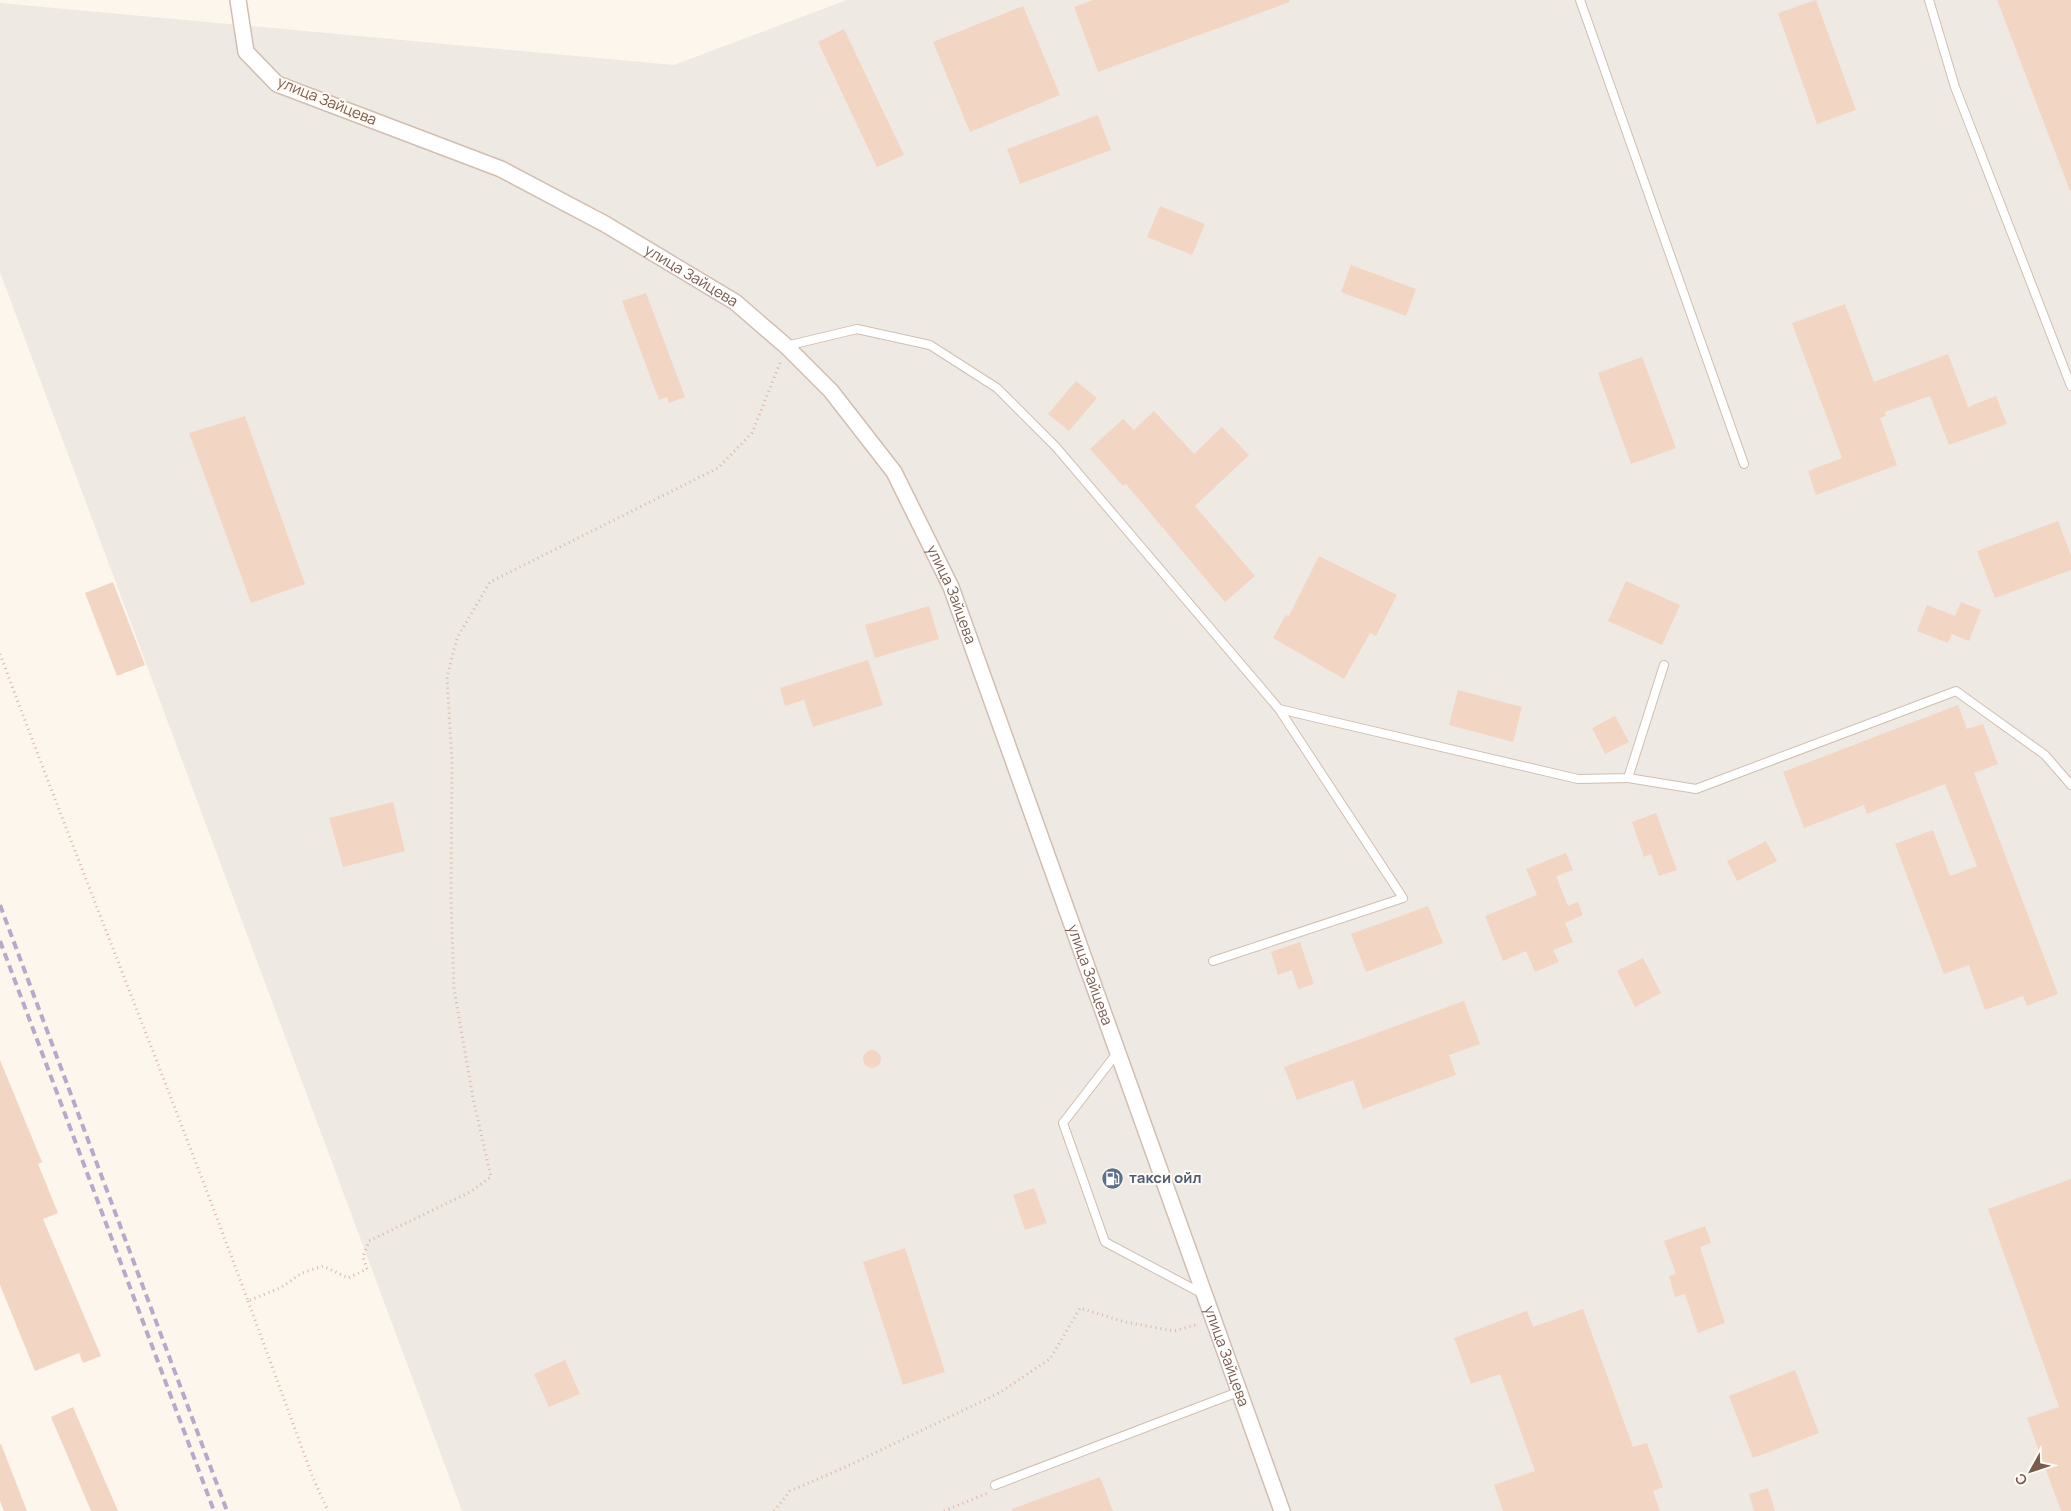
<svg xmlns="http://www.w3.org/2000/svg" width="2071" height="1511" font-family="Manrope,sans-serif">
	<style>
		.industrial { fill: #efe9e4 }
		.building { fill: #f3d5c3 }
		.lines { fill: none; stroke-linecap: round; stroke-linejoin: round }
		.lane-casing { stroke: #d1beb0; stroke-width: 10 }
		.street-casing { stroke: #d1beb0; stroke-width: 18 }
		.path { stroke: #d9b8a5; stroke-width: 3; stroke-dasharray: 1 4; stroke-linecap: butt }
		.lane { stroke: #fff; stroke-width: 8 }
		.street { stroke: #fff; stroke-width: 15 }
		.rail { stroke: #b9a8c9; stroke-width: 4; stroke-dasharray: 8 5; stroke-linecap: butt }
		.labels { text-anchor: middle; stroke-width: 4; stroke-linejoin: round; paint-order: stroke }
		.street-label { font-size: 15px; fill: #7a5c4d; stroke: #fffaf3 }
		.service-label { font-size: 15px; font-weight: bold; fill: #4e5e75; stroke: #fffaf3; text-anchor: start }
	</style>
	<rect width="100%" height="100%" fill="#fdf6ec"/>
	<polygon class="industrial" points="847,0 2071,0 2071,1511 462,1511 0,272 0,3 674,65"/>
	<g class="building">
		<polygon points="1093,0 1289,0 1290,2 1098,72 1074,7"/>
		<polygon points="1816,0 1856,110 1817,124 1778,13"/>
		<polygon points="1997,0 2071,0 2071,191 2070,191"/>
		<polygon points="1023,6 1060,95 970,132 933,42"/>
		<polygon points="844,29 904,155 877,167 818,42"/>
		<polygon points="1098,115 1111,150 1020,184 1007,149"/>
		<polygon points="1160,206 1205,224 1192,255 1147,237"/>
		<polygon points="1351,265 1416,289 1406,316 1341,292"/>
		<polygon points="646,293 685,397 669,403 667,397 659,400 622,301"/>
		<polygon points="1845,304 1874,382 1948,354 1968,407 1996,396 2007,424 1949,445 1930,396 1885,412 1886,416 1880,418 1897,465 1816,495 1808,471 1842,458 1792,323"/>
		<polygon points="1642,357 1676,448 1631,464 1598,373"/>
		<polygon points="1076,381 1097,398 1069,431 1048,414"/>
		<polygon points="1154,411 1194,454 1222,427 1249,455 1195,506 1255,576 1225,602 1126,484 1123,486 1090,449 1123,419 1134,430"/>
		<polygon points="245,416 305,584 251,603 189,433"/>
		<polygon points="2058,521 2071,555 2071,570 1995,598 1977,551"/>
		<polygon points="1319,556 1397,595 1376,636 1370,633 1344,679 1273,638 1286,615 1289,616"/>
		<polygon points="1626,581 1680,605 1662,645 1608,621"/>
		<polygon points="113,582 145,665 117,676 85,593"/>
		<polygon points="1961,602 1981,610 1969,641 1952,634 1948,643 1917,631 1927,605 1955,616"/>
		<polygon points="929,606 939,639 875,658 865,625"/>
		<polygon points="868,660 883,705 813,727 804,700 785,706 780,688"/>
		<polygon points="1458,690 1522,707 1513,742 1449,725"/>
		<polygon points="1958,705 1967,729 1983,724 1998,764 1974,773 2058,994 2027,1006 2023,996 1985,1010 1969,965 1944,974 1895,844 1933,830 1950,876 1977,866 1945,784 1867,814 1864,805 1804,828 1783,772"/>
		<polygon points="1615,716 1629,742 1605,754 1592,728"/>
		<polygon points="393,802 405,851 343,867 329,818"/>
		<polygon points="1656,813 1677,870 1659,876 1651,854 1644,857 1632,822"/>
		<polygon points="1766,841 1777,861 1737,881 1727,861"/>
		<polygon points="1566,853 1573,870 1556,876 1568,906 1578,902 1583,915 1565,923 1573,942 1553,950 1559,962 1535,972 1526,951 1503,961 1485,916 1537,895 1526,869"/>
		<polygon points="1428,906 1443,943 1366,972 1351,934"/>
		<polygon points="1300,942 1314,984 1298,989 1292,970 1278,975 1271,952"/>
		<polygon points="1643,958 1661,993 1635,1007 1617,971"/>
		<polygon points="1464,1001 1480,1044 1449,1055 1456,1075 1363,1109 1353,1080 1297,1100 1284,1067"/>
		<circle cx="872" cy="1059" r="9"/>
		<polygon points="0,1060 42,1162 38,1164 58,1213 43,1219 101,1356 83,1363 79,1353 35,1371 0,1285"/>
		<polygon points="2071,1179 2071,1511 2061,1511 2027,1418 2059,1407 1988,1209"/>
		<polygon points="1034,1188 1047,1223 1025,1230 1013,1195"/>
		<polygon points="1705,1226 1711,1243 1700,1247 1725,1323 1698,1333 1685,1294 1675,1297 1669,1276 1676,1274 1664,1241"/>
		<polygon points="905,1248 945,1372 903,1385 863,1262"/>
		<polygon points="1583,1309 1633,1447 1647,1443 1663,1487 1653,1491 1660,1511 1503,1511 1494,1485 1535,1471 1500,1374 1471,1384 1454,1338 1527,1311 1533,1327"/>
		<polygon points="565,1360 580,1394 549,1407 534,1374"/>
		<polygon points="1795,1370 1819,1433 1753,1458 1729,1396"/>
		<polygon points="73,1407 118,1511 91,1511 51,1417"/>
		<polygon points="0,1444 1,1444 27,1511 4,1511 0,1501"/>
		<polygon points="1100,1477 1113,1511 1012,1511 1012,1509"/>
		<polygon points="1768,1488 1775,1511 1754,1511 1749,1494"/>
	</g>
	<g class="lines">
		<defs>
			<g id="lane">
				<polyline points="1580,0 1744,464"/>
				<polyline points="1929,0 1955,87 2071,386"/>
				<polyline points="786,346 857,329 930,345 997,388 1056,447 1279,709 1578,779 1628,778 1664,665"/>
				<polyline points="1628,778 1696,789 1956,691 2045,755 2071,785"/>
				<polyline points="1213,961 1403,898 1279,709"/>
				<polyline points="1117,1053 1063,1123 1105,1242 1203,1294"/>
				<polyline points="995,1485 1238,1392"/>
			</g>
			<g id="street">
				<path id="s1" d="M238 0 246 52 277 84 501 169 605 224 735 302 786 346 831 391 894 472 951 587 1282 1511"/>
			</g>
		</defs>
		<use href="#lane" class="lane-casing"/>
		<use href="#street" class="street-casing"/>
		<g class="path">
			<path d="M0 654C81 871 168 1085 248 1301L280 1288 302 1273 323 1266 348 1278 367 1269 363 1257 369 1241 470 1192 491 1177 473 1098 454 989 451 899 452 761 447 677 457 638 490 582 718 468 752 433 780 363"/>
			<polyline points="248,1301 313,1478 328,1511"/>
			<polyline points="774,1511 790,1491 852,1464 999,1393 1050,1359 1080,1308 1125,1322 1174,1331 1199,1324"/>
			<polyline points="944,1511 988,1493"/>
		</g>
		<use href="#lane" class="lane"/>
		<use href="#street" class="street"/>
		<g class="rail">
			<polyline points="0,905 227,1511"/>
			<polyline points="0,941 214,1511"/>
		</g>
	</g>
	<defs>
		<symbol id="fuel-disc" viewBox="-11 -11 22 22"><circle r="9.5" fill="#5c6f8a" stroke="#fffaf3"/><path d="M-5.5-6h7V0h2V4h1.3V-2.5L3-4.5l.8-.8L6-3V5H2.5V1h-1V6h-7ZM-4.2-4.7v3.2H.2V-4.7Z" fill="#fff"/></symbol>
	</defs>
	<g fill-rule="evenodd">
		<use href="#fuel-disc" x="1100" y="1166" width="25" height="25"/>
	</g>
	<g class="labels">
		<g class="street-label">
			<text transform="translate(327 101) rotate(22)" y="5">улица Зайцева</text>
			<text dy="5" stroke="none"><textPath href="#s1" startOffset="555">улица Зайцева</textPath></text>
			<text dy="5" stroke="none"><textPath href="#s1" startOffset="975">улица Зайцева</textPath></text>
			<text dy="5" stroke="none"><textPath href="#s1" startOffset="1380">улица Зайцева</textPath></text>
			<text dy="5" stroke="none"><textPath href="#s1" startOffset="1785">улица Зайцева</textPath></text>
		</g>
		<g class="service-label">
			<text x="1129" y="1183">такси ойл</text>
		</g>
	</g>
	<g transform="translate(2031 1471) rotate(230)" stroke="#fffaf3" stroke-width="4" paint-order="stroke">
	<path d="M0-4L9 19L0 12L-9 19Z" fill="#7a5c4d"/>
	<text y="-8" font-size="14" font-weight="bold" text-anchor="middle" fill="#7a5c4d">С</text>
	</g>
</svg>
